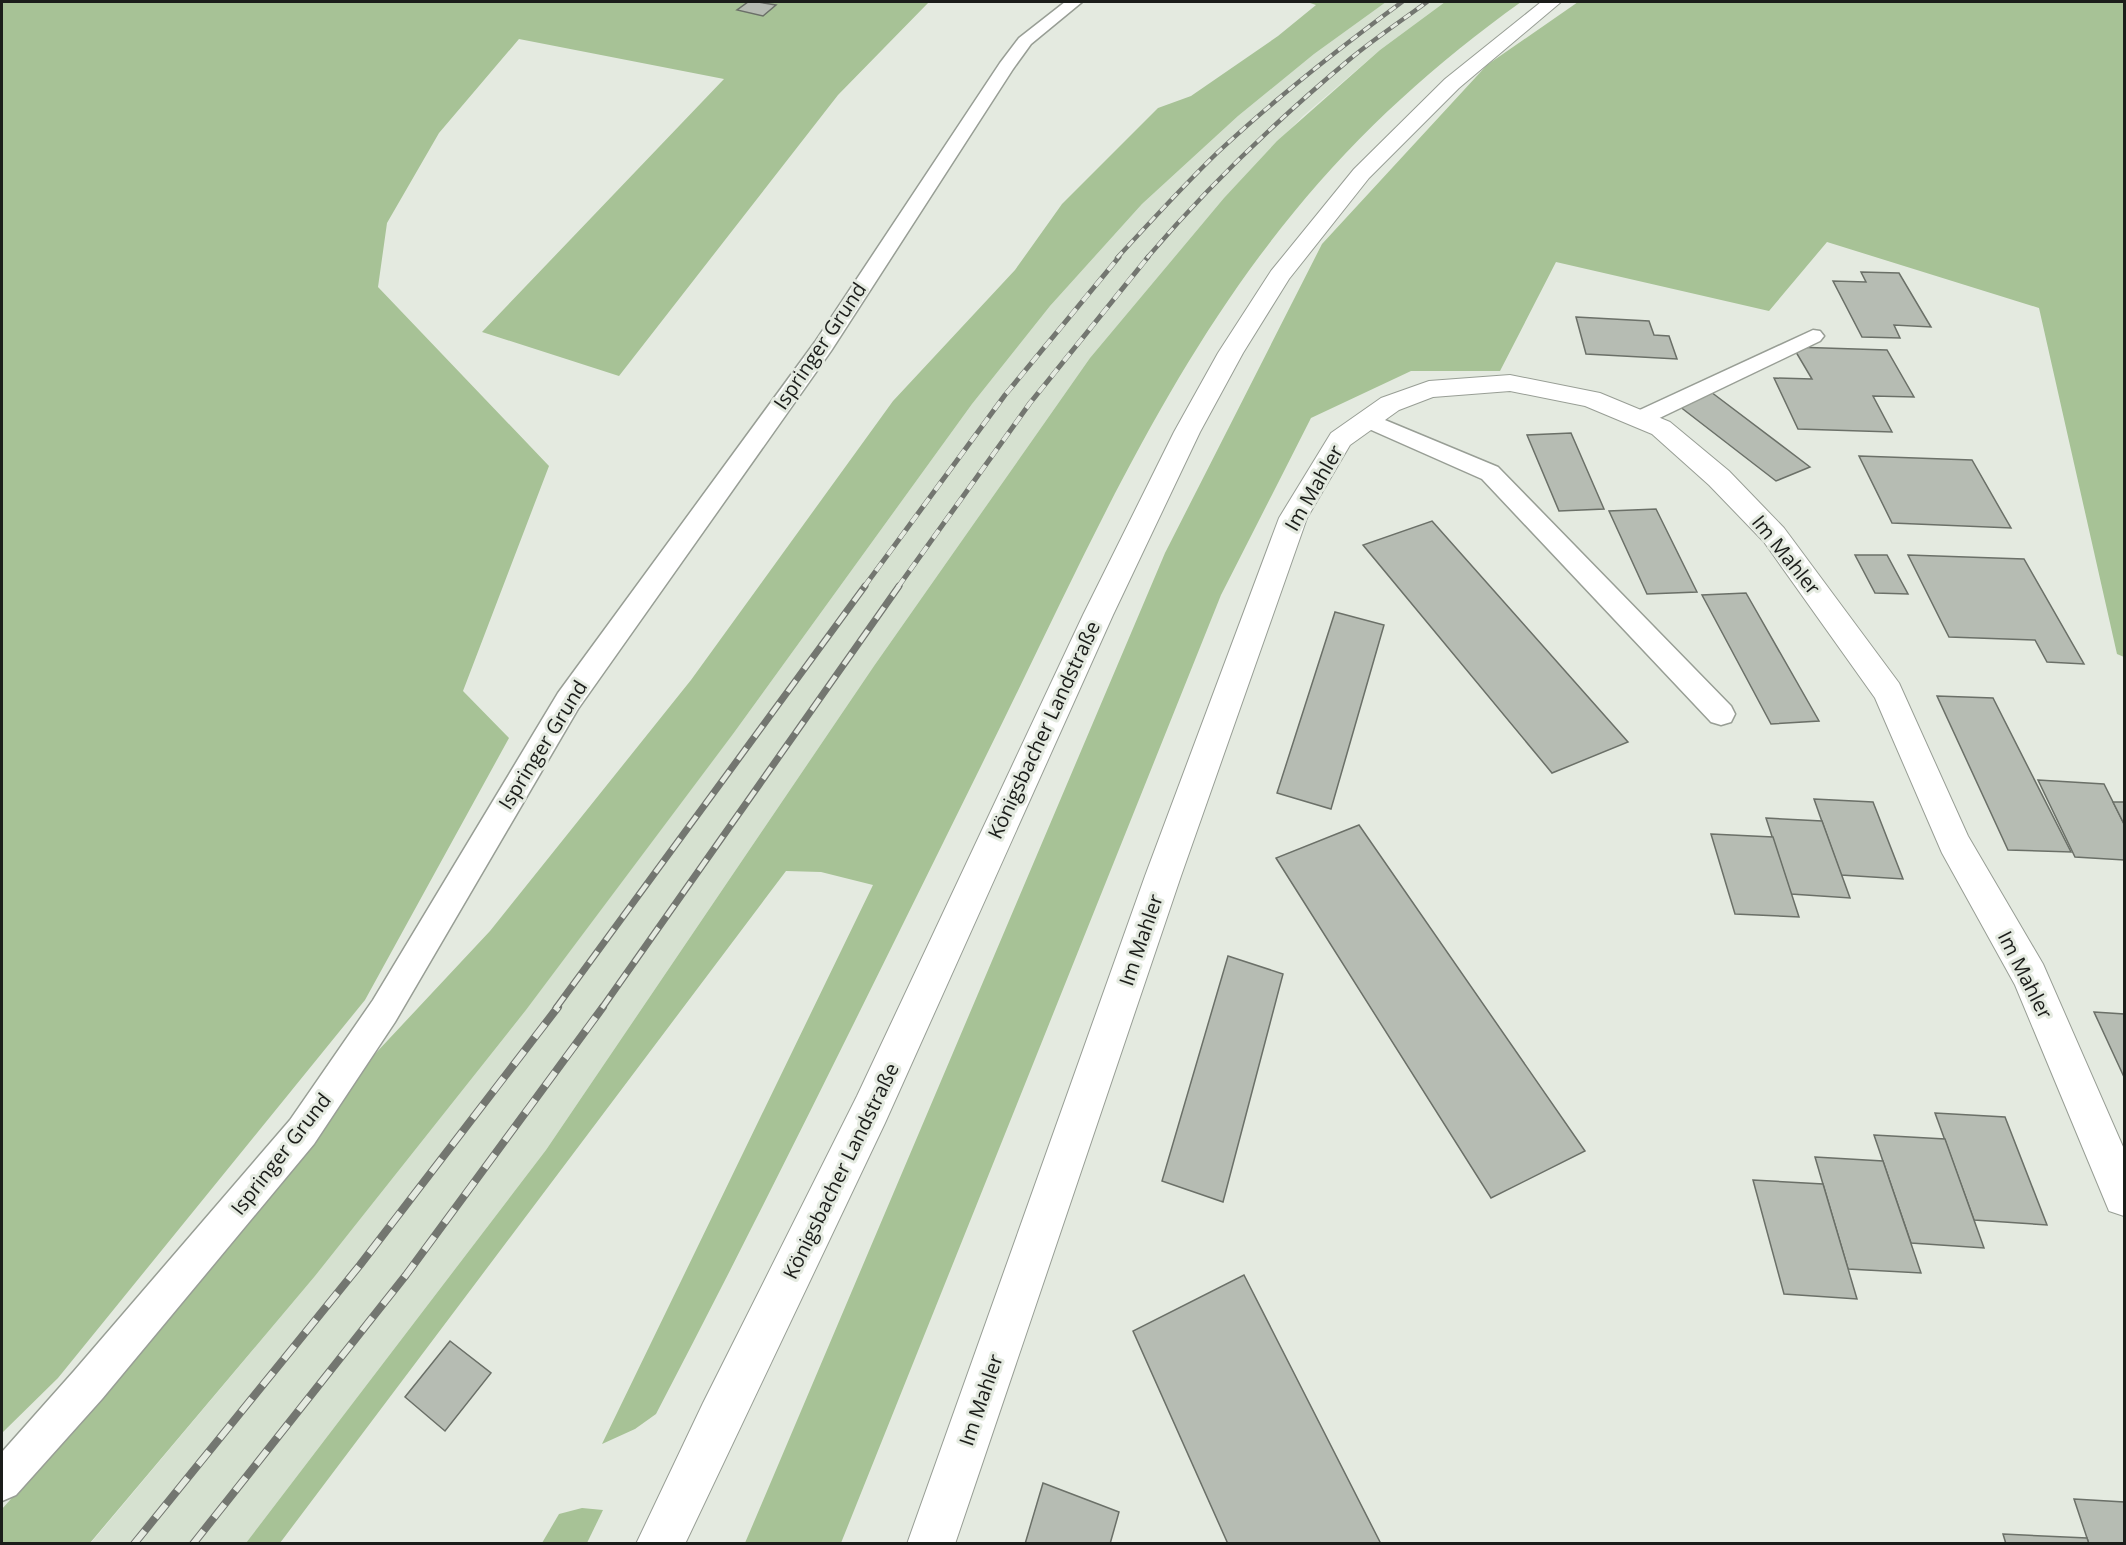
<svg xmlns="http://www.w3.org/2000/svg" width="2126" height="1545" font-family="'Open Sans',sans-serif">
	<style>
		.built { fill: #d6e1d0 }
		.green { fill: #a7c296 }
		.building { fill: #b6bcb3; stroke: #6b7068; stroke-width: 1.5 }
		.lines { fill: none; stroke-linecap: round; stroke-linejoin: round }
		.lane-casing { stroke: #989e95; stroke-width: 3 }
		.street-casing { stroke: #989e95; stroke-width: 2 }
		.secondary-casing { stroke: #989e95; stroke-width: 2 }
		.lane { fill: #fff; fill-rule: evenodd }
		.street { fill: #fff; fill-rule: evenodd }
		.secondary { fill: #fff; fill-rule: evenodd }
		.rail-far3-casing { stroke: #737670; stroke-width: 4.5 }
		.rail-far2-casing { stroke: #737670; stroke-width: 5 }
		.rail-far1-casing { stroke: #737670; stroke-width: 7 }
		.rail-casing { stroke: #737670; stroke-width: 8 }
		.rail-far3 { stroke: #e4eae0; stroke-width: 3; stroke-dasharray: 8; stroke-linecap: butt }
		.rail-far2 { stroke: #e4eae0; stroke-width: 4; stroke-dasharray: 10; stroke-linecap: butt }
		.rail-far1 { stroke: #e4eae0; stroke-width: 4.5; stroke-dasharray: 14; stroke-linecap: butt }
		.rail { stroke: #e4eae0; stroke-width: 6; stroke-dasharray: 17; stroke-linecap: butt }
		.labels { text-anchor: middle; stroke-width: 6; stroke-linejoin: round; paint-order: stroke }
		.street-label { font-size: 20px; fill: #1b1d1a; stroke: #e4eae0 }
	</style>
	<rect width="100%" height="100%" fill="#e4eae0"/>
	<polygon class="built" points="1386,2 1445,2 1380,50 1303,116 1224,198 1090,358 874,666 546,1150 246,1543 90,1544 315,1276 526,1010 733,734 972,404 1050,306 1142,204 1238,116 1314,54"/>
	<g class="green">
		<polygon points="2,2 929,2 838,95 619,376 482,332 724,79 519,39 439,133 387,223 378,287 549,466 463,691 509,738 365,1000 58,1378 2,1433"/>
		<polygon points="1307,2 1386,2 1314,54 1238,116 1142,204 1050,306 972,404 733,734 526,1010 315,1276 90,1543 2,1544 2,1509 58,1446 239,1232 374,1055 490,931 691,680 893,401 1015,270 1062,204 1158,108 1191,96 1278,36 1316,5"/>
		<path d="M1445 2H1521C1437 62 1360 131 1294 212 1160 375 1077 573 984 760 876 978 769 1198 656 1414L635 1429 602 1444 873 885 821 872 786 871 280 1543H246L546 1150 874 666 1090 358 1224 198 1277 141 1380 50Z"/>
		<polygon points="1578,2 2124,2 2124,657 2117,654 2039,308 1827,242 1769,311 1556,262 1500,371 1411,371 1311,418 1221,595 841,1543 745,1543 1165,553 1322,244 1487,65"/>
		<polygon points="582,1508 603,1510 587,1543 542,1543 559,1514"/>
	</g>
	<g class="building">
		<polygon points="748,2 758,2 776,5 763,16 737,10"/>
		<polygon points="1861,272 1899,273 1931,327 1894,325 1900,338 1862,337 1833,281 1866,282"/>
		<polygon points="1576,317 1649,321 1654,335 1669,336 1677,359 1586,354"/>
		<polygon points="1793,347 1887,350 1914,397 1873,396 1892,432 1798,429 1774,378 1812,379"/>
		<polygon points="1711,392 1810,467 1776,481 1679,406"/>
		<polygon points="1571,433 1604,509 1559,511 1527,435"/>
		<polygon points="1859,456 1972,460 2011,528 1892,523"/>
		<polygon points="1656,509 1697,592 1647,594 1609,511"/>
		<polygon points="1432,521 1628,742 1552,773 1363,545"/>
		<polygon points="1855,555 1887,555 1908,594 1875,593"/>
		<polygon points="1908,555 2024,559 2084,664 2047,662 2035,640 1949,637"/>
		<polygon points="1746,593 1819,721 1771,724 1702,595"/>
		<polygon points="1335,612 1384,625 1331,809 1277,793"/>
		<polygon points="1937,696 1993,698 2071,852 2008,850"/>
		<polygon points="2038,780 2104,784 2124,824 2124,860 2075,857"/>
		<polygon points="1814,799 1873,802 1903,879 1841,875"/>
		<polygon points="2113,802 2124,802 2124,824"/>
		<polygon points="1766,818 1822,821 1850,898 1791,894"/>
		<polygon points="1359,825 1585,1151 1491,1198 1276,858"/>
		<polygon points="1711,834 1773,837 1799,917 1735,914"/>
		<polygon points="1228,956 1283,974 1223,1202 1162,1181"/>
		<polygon points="2094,1012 2124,1014 2124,1077"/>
		<polygon points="1935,1113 2005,1117 2047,1225 1974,1220"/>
		<polygon points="1874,1135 1945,1139 1984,1248 1911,1243"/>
		<polygon points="1815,1157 1883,1161 1921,1273 1848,1269"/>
		<polygon points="1753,1180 1823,1184 1857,1299 1784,1294"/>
		<polygon points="1244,1275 1381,1544 1228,1544 1133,1331"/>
		<polygon points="450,1341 491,1373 445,1431 405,1397"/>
		<polygon points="1043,1483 1119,1512 1110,1544 1025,1544"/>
		<polygon points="2074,1499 2124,1502 2124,1544 2089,1544"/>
		<polygon points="2003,1534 2087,1538 2089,1544 2006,1544"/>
	</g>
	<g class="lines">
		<defs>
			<g id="lane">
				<polygon points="1065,2 1082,2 1031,44 1013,69 831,351 578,709 395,1022 314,1144 102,1399 16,1495 2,1501 2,1452 74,1371 290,1120 373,1000 558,693 815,342 1000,63 1019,38"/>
				<polygon points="1813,330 1820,331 1824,336 1820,341 1647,424 1639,426 1631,424 1628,419 1631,414"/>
				<polygon points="1368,413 1498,467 1731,706 1735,714 1731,722 1721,725 1711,722 1482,479 1360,425 1357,420 1360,415"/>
			</g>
			<polygon id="street" points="1510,375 1600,393 1670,422 1729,471 1784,528 1899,683 1968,836 2043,964 2124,1149 2124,1216 2109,1211 2015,985 1942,853 1875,698 1764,542 1709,485 1652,434 1585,406 1510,391 1433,397 1399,410 1350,445 1307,518 1181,876 955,1544 907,1544 1145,876 1279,518 1331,433 1381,398 1429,381"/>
			<polygon id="secondary" points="1541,2 1561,2 1459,88 1369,178 1289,279 1243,353 1200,432 1113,615 885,1123 685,1544 636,1544 703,1403 857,1096 1083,615 1174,432 1218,353 1271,271 1354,169 1445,79"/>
		</defs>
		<use href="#lane" class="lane-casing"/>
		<use href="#street" class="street-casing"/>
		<use href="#secondary" class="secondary-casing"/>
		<use href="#lane" class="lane"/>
		<use href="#street" class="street"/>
		<use href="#secondary" class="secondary"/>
		<defs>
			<g id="rail-far3">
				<path d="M1117 258C1150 222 1183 186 1218 152 1276 98 1338 49 1402 2"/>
				<path d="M1147 258C1208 186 1277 120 1350 59 1374 39 1401 21 1427 2"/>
			</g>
			<g id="rail-far2">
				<polyline points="864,587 1005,395 1119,257"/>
				<polyline points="898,587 1030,403 1148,257"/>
			</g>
			<g id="rail-far1">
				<polyline points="556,1008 865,586"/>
				<polyline points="602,1008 899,586"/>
			</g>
			<g id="rail">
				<polyline points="134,1544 360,1265 558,1007"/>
				<polyline points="193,1544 406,1275 603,1007"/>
			</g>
		</defs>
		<use href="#rail-far3" class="rail-far3-casing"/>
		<use href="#rail-far2" class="rail-far2-casing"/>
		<use href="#rail-far1" class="rail-far1-casing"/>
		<use href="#rail" class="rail-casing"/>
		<use href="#rail-far3" class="rail-far3"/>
		<use href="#rail-far2" class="rail-far2"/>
		<use href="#rail-far1" class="rail-far1"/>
		<use href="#rail" class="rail"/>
	</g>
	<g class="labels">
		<g class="street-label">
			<text transform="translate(820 346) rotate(-56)" y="7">Ispringer Grund</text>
			<text transform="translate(1314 488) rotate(-60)" y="7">Im Mahler</text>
			<text transform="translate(1786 555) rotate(51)" y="7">Im Mahler</text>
			<text transform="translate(1044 730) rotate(-65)" y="7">Königsbacher Landstraße</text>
			<text transform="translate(543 745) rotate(-58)" y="7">Ispringer Grund</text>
			<text transform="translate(1141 940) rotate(-71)" y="7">Im Mahler</text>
			<text transform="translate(2025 975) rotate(63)" y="7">Im Mahler</text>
			<text transform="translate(281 1154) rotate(-52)" y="7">Ispringer Grund</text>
			<text transform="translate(841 1171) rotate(-64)" y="7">Königsbacher Landstraße</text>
			<text transform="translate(981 1400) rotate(-71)" y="7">Im Mahler</text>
		</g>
	</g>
	<rect width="2126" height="1545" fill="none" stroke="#1b1d1a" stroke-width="6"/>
</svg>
